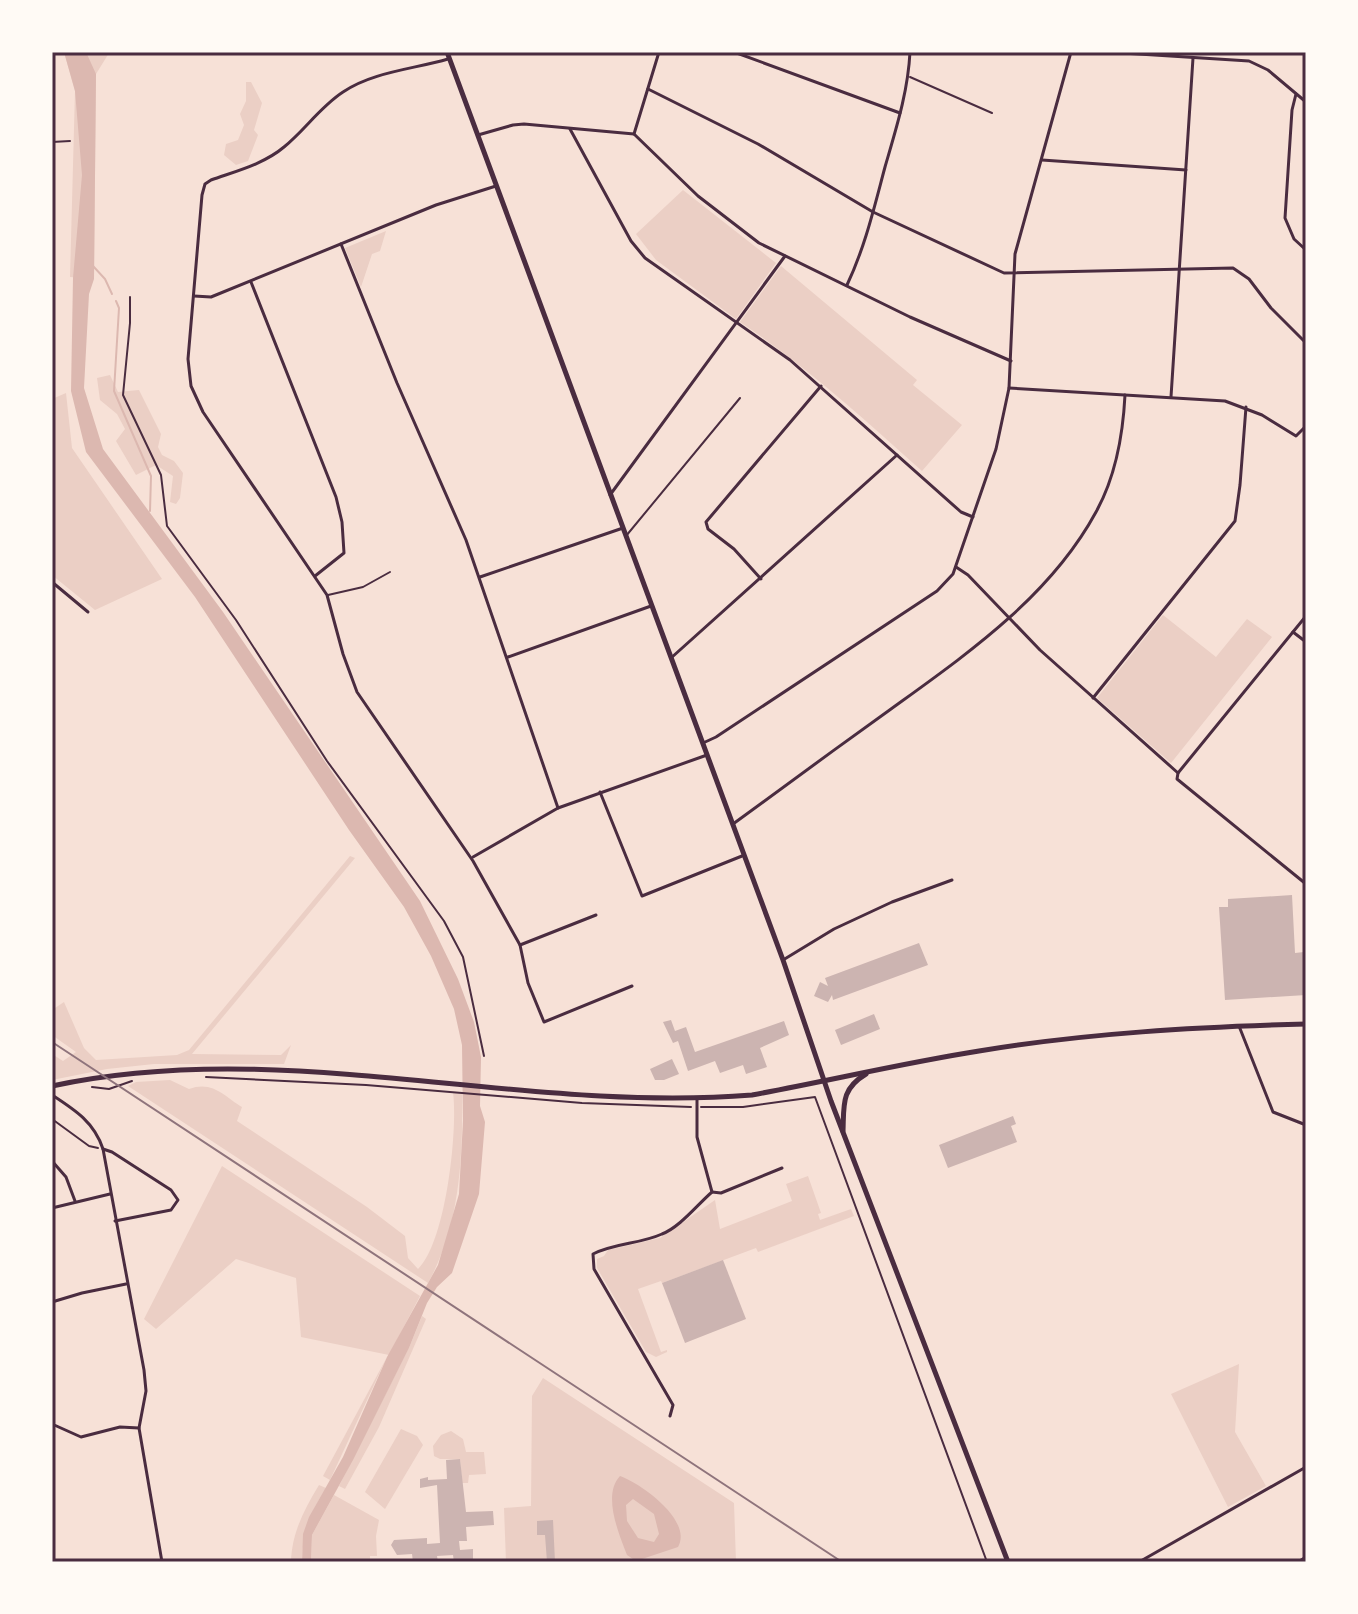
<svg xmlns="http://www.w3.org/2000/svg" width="1358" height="1614" font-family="Georgia,serif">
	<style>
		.green { fill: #ebcfc5 }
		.water { fill: #dcb8b0; fill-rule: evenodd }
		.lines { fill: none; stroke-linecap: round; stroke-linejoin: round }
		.stream { stroke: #dcb8b0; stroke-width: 2 }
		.building { fill: #ccb4b1 }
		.path { stroke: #4a2c40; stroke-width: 2 }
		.service { stroke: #4a2c40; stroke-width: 2 }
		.minor { stroke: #4a2c40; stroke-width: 3 }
		.secondary { stroke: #4a2c40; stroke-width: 5 }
		.primary { stroke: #4a2c40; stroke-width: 5 }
		.rail { stroke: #8f747c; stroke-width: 2 }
		.neatline { fill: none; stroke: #4a2c40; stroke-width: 3 }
	</style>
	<rect width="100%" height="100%" fill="#f7e1d7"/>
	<g class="green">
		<polygon points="64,52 123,52 109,53 96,74 94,279 70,277 75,91"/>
		<polygon points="246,82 251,82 262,103 254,130 258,135 248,161 236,165 224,155 226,144 238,140 244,125 240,114 246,101"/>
		<polygon points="683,190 776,263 736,319 656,260 636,234"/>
		<polygon points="386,231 380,251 372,254 361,287 345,248"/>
		<path d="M781 266 917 380 913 385 962 425 922 471C863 418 806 366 740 322Z"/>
		<polygon points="110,375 118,392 139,390 161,434 158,447 162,455 174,461 183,473 180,498 176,504 170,502 173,476 156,465 136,475 116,441 125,429 117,414 100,400 97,378"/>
		<polygon points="66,393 72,448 162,579 95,610 52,575 52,399"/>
		<polygon points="1163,615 1216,657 1247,619 1272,637 1171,763 1097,698"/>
		<polygon points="350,856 355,858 192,1054 281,1055 291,1045 284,1064 154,1064 107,1069 52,1080 52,1054 63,1061 76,1052 52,1035 52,1010 64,1002 84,1048 96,1060 177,1055 189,1050"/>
		<path d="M170 1080 189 1089C213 1080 225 1097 242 1107L237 1121 367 1207 405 1236 408 1258 418 1269C446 1242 458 1130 453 1092L462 1093C463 1158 460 1225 428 1283L128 1086 136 1082Z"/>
		<polygon points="222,1166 420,1296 389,1355 301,1337 296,1278 236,1259 156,1329 144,1319"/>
		<polygon points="808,1176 821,1213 818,1214 820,1220 851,1209 854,1216 758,1252 756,1248 662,1283 661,1281 638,1289 661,1352 667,1350 667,1352 656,1357 646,1352 597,1268 597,1259 604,1256 608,1250 660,1238 715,1200 720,1229 792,1201 786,1184"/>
		<polygon points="422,1316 426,1319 379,1427 345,1489 339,1486 409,1348"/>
		<polygon points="387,1357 330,1480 323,1476"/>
		<polygon points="1239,1364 1235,1432 1266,1486 1228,1507 1171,1394"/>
		<polygon points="543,1378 734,1503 736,1562 506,1562 504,1508 531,1506 532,1396"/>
		<polygon points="401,1429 417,1436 423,1445 385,1509 365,1492"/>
		<polygon points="451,1431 463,1439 466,1452 484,1452 486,1474 469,1475 468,1483 462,1483 460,1459 440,1459 434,1456 433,1446 441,1435"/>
		<path d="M319 1485 326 1488C309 1516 303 1529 302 1562H291C292 1532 304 1510 319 1485Z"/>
		<polygon points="334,1495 379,1520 376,1536 377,1556 370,1556 370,1559 362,1562 311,1562 312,1535"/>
	</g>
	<g class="water">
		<polygon points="64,52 86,52 96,74 94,279 89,294 84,388 103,449 223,612 420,901 458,979 474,1022 481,1057 480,1106 485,1122 479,1194 452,1273 437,1287 427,1303 409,1348 353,1460 312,1535 311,1562 302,1562 303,1534 309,1517 343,1457 387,1357 438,1265 459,1194 463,1121 462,1045 454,1009 431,956 404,907 349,830 195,597 86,452 71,391 73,278 82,175 75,91"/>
		<path d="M620 1476C642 1484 693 1521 678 1547L636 1561 627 1555C619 1534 602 1495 620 1476ZM633 1499 654 1514 659 1534 654 1542 638 1538 627 1521 626 1505Z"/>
	</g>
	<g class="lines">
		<g class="stream">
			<polyline points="93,266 105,279 112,294"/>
			<polyline points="116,301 119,308 114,391 151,476 150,511"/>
		</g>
	</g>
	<g class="building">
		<polygon points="1292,895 1295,953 1304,952 1306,995 1225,1000 1219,907 1228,907 1228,899"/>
		<polygon points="919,943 928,965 833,1000 832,995 828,1002 814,996 820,982 828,986 825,978"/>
		<polygon points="874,1014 880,1029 841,1045 835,1030"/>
		<polygon points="671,1020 675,1031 686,1027 695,1052 784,1021 789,1035 760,1048 767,1067 746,1074 743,1065 720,1073 715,1061 688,1071 678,1041 673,1043 663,1022"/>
		<polygon points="672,1059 679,1074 664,1080 655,1080 650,1069"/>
		<polygon points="1013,1116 1016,1124 1011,1126 1017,1142 948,1168 939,1145"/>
		<polygon points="723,1260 746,1319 685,1343 662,1283"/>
		<polygon points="460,1459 466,1512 493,1511 494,1525 466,1527 467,1541 459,1541 460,1550 473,1549 473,1562 454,1562 453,1555 437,1556 438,1562 413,1562 412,1554 397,1555 391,1545 394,1540 427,1538 427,1544 440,1543 437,1485 420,1488 420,1479 428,1477 428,1480 447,1479 446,1460"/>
		<polygon points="553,1520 555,1562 547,1562 545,1535 537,1535 537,1521"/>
	</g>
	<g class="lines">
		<g class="path">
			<polyline points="52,142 70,141"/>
			<polyline points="130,297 130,323 123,395 161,475 167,526 236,620 327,761 444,921 463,957 484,1056"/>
			<polyline points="206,1077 366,1085 582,1103 691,1107"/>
			<polyline points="92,1087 109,1089 132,1081"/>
			<polyline points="701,1107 743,1107 815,1097 987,1562"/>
			<polyline points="52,1119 89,1146 98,1148"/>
		</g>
		<g class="service">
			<polyline points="910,77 992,113"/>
			<polyline points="626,536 740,398"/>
			<polyline points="328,595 363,587 390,572"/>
		</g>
		<g class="minor">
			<polyline points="734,52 900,113"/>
			<polyline points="1107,52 1249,61 1268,70 1306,102"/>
			<path d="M448 59C414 69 372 72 343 92 320 107 305 130 284 147 264 164 236 171 211 180L205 184 202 195 188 359 191 386 203 412 327 595 343 654 357 692 473 861 520 945 528 983 544 1022 632 986"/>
			<polyline points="648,89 758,144 873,212 1004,273 1233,268 1249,279 1271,308 1306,343"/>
			<polyline points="1296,94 1292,110 1285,218 1294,239 1306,250"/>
			<polyline points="570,129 631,241 645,258 790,360 961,512 973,517"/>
			<polyline points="634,134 659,52"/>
			<polyline points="478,135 513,125 524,124 634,134 698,196 759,243 910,317 1011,361"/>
			<polyline points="1042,160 1186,170"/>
			<polyline points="341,244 397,383 466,540 558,808"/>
			<polyline points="251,282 336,497 342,522 344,553 315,576"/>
			<path d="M847 285C865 247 874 208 885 167 896 129 908 92 910 52"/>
			<polyline points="194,296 211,297 436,205 496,186"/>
			<polyline points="1009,388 1225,401 1262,415 1296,436 1306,426"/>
			<polyline points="1171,397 1193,58"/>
			<polyline points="610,495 785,256"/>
			<polyline points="956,567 968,575 1040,650 1178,773"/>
			<polyline points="480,577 623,528"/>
			<polyline points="761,579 734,549 708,529 706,522 821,386"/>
			<polyline points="52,582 88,612"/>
			<polyline points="1306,616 1178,773 1177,779 1306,884"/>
			<polyline points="1293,632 1306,642"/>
			<polyline points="508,657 651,606"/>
			<polyline points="671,658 897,455"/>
			<polyline points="1093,698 1235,521 1240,485 1246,407"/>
			<polyline points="703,743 716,737 937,591 953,574 996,449 1009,388 1015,254 1071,52"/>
			<polyline points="600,792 642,896 742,856"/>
			<path d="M733 824C786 785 838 747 891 709 967 654 1050 597 1096 512 1116 476 1123 435 1125 395"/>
			<polyline points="473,857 558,808 707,755"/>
			<polyline points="520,945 596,915"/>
			<polyline points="783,960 834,929 892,902 952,880"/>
			<polyline points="1239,1026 1273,1112 1306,1125"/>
			<path d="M52 1095C75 1110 94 1122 103 1149L144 1370 146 1391 139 1428 162 1562"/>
			<polyline points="103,1149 112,1152 171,1190 178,1200 171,1210 115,1221"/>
			<polyline points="52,1161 66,1177 75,1201"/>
			<polyline points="712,1192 721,1193 782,1168"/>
			<polyline points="52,1208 110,1194"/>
			<polyline points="52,1302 82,1293 126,1284"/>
			<path d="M670 1416 673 1405 594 1269 593 1254C615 1243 640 1244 662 1234 680 1227 697 1205 712 1192L697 1137V1098"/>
			<polyline points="52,1424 81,1437 120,1427 139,1428"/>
			<polyline points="1139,1562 1306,1467"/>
			<polyline points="1298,1562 1306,1557"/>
		</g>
		<polyline class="secondary" points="447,52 783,960 831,1101 1008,1562"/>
		<g class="primary">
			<path d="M52 1086C284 1036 518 1114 752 1095 828 1081 903 1063 979 1051 1087 1033 1197 1027 1306 1024"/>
			<path d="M843 1131C844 1104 841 1089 866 1074"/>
		</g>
		<polyline class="rail" points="52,1042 842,1562"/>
	</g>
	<rect width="1358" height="1614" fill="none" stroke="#fffaf5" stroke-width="108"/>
	<rect x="54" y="54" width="1250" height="1506" class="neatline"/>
</svg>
